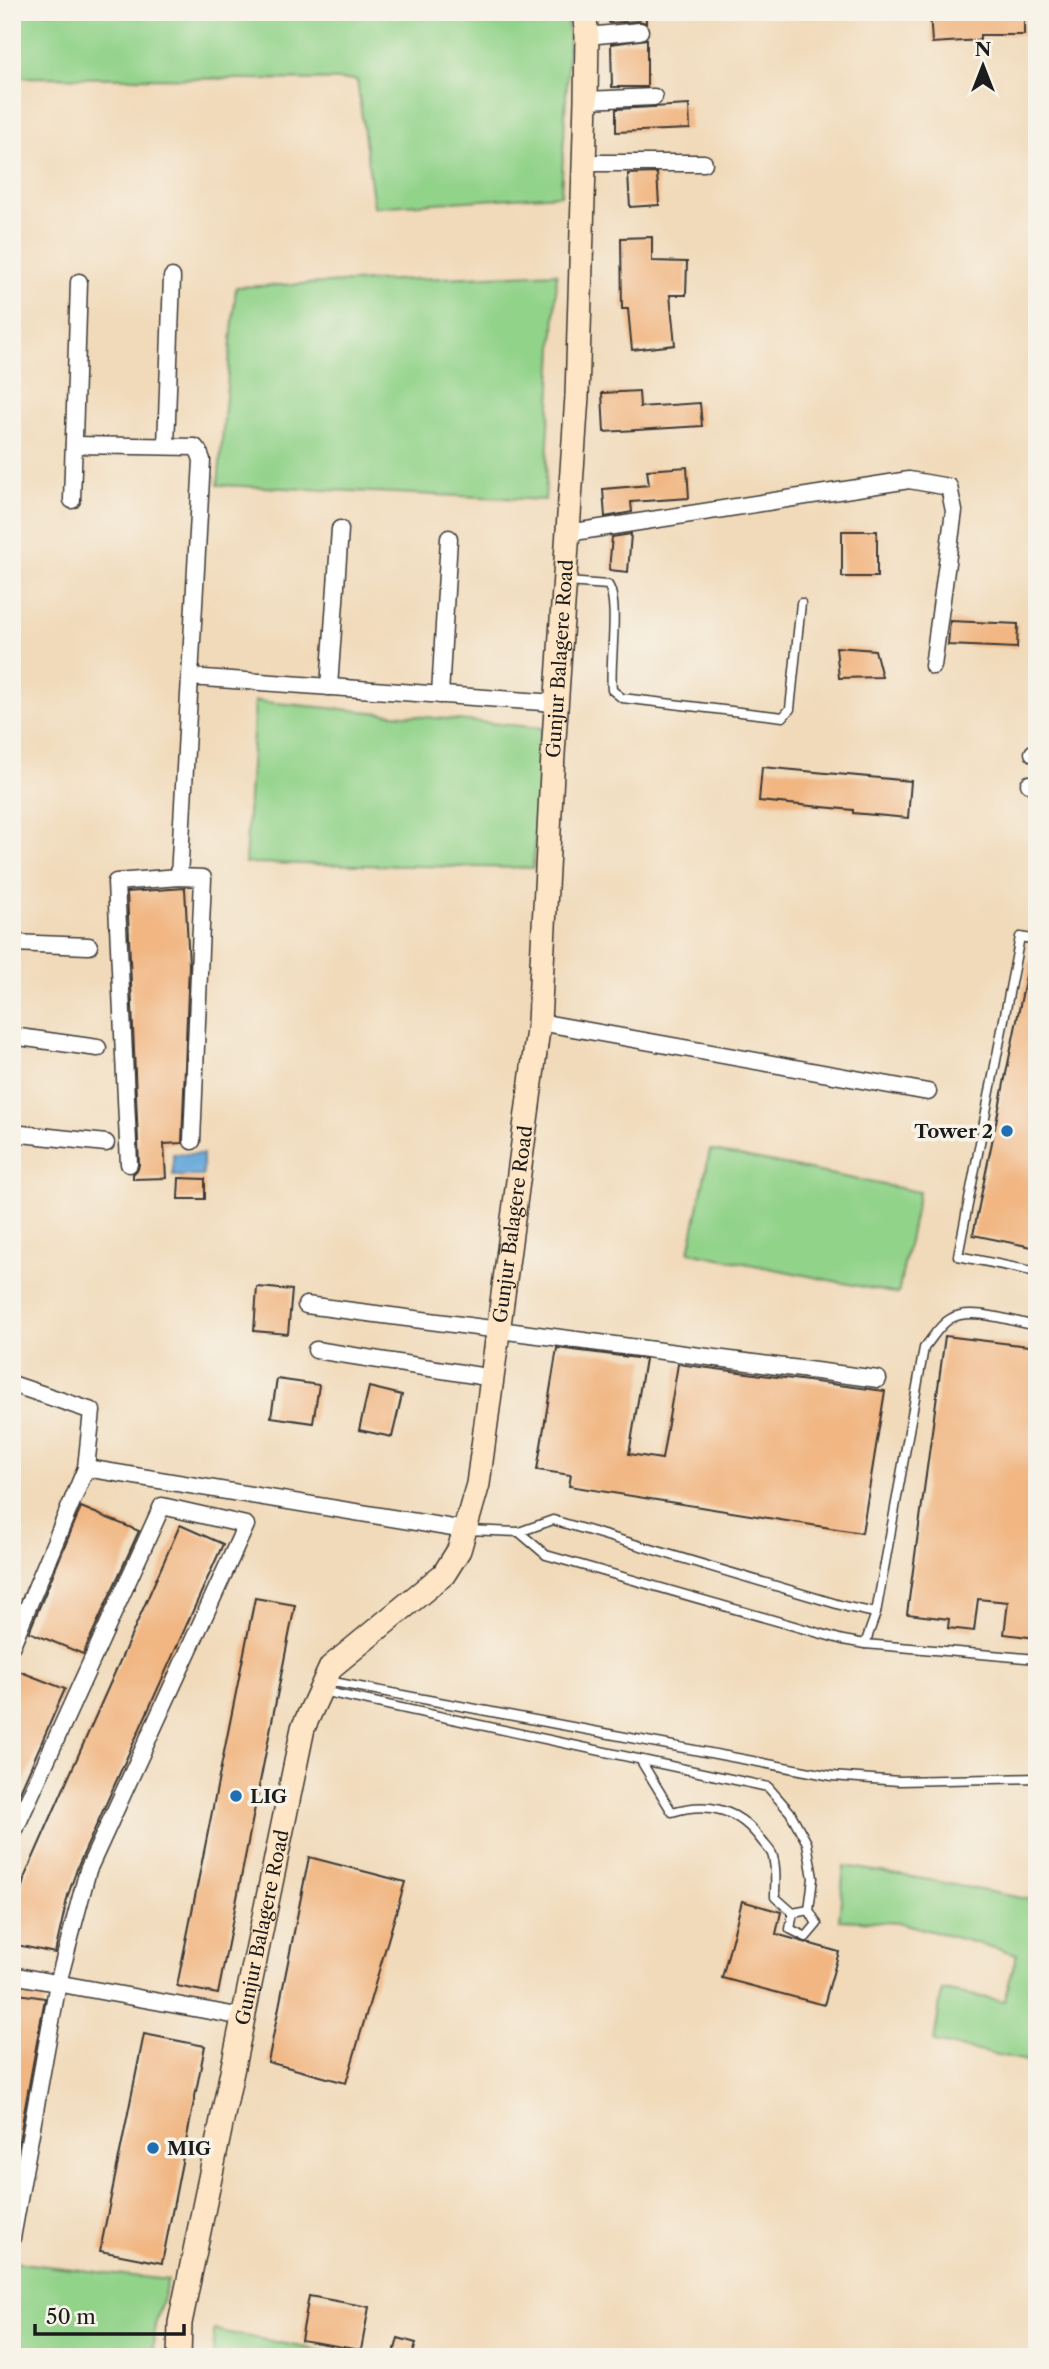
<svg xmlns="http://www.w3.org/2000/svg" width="1049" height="2369" font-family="'Libre Caslon Text',serif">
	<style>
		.green { fill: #92d38a; stroke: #577853; stroke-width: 2 }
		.water { fill: #66a8da; stroke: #41627b; stroke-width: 2 }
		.building { fill: #f1b682 }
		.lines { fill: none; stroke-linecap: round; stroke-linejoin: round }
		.lane-casing { stroke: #3c3834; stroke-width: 11 }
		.street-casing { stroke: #3c3834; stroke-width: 19 }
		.secondary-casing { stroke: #3c3834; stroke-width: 26 }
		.lane { stroke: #fff; stroke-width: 8 }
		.street { stroke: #fff; stroke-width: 16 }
		.secondary { stroke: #fde5c5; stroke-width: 23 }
		.poi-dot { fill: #1f6fb2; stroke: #f7f3e8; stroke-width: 2.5 }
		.labels { text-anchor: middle; stroke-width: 7; stroke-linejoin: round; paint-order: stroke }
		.street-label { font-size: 19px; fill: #1c1c1c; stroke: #f7f3e8 }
		.poi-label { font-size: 19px; font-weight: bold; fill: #1c1c1c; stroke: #f7f3e8; text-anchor: start }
	</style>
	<rect width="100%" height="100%" fill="#f7f3e8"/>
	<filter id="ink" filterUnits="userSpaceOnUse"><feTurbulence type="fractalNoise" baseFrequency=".0143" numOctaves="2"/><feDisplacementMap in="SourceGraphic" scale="14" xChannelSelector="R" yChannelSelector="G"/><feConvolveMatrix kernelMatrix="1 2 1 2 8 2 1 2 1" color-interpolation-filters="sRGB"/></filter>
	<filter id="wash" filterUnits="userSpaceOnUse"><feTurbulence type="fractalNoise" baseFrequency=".00686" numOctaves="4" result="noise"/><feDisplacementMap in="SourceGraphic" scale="28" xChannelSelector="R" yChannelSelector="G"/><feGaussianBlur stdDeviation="1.57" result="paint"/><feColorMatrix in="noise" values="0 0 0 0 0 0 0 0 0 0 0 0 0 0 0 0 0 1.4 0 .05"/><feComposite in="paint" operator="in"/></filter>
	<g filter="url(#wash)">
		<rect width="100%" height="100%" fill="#f1daba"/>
		<g class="green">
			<polygon points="12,12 566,12 569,36 561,195 374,207 357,80 12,77"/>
			<polygon points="557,273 545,500 218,485 236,287"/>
			<polygon points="255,701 542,728 533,868 245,863"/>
			<polygon points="710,1150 919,1192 898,1294 689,1252"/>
			<polygon points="844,1866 924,1879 1037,1901 1037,2063 934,2042 942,1990 1004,2001 1017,1954 901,1923 839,1920"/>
			<polygon points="12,2262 168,2280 155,2325 152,2357 12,2357"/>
			<polygon points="214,2330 353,2357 213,2357"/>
		</g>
		<rect class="water" x="173" y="1154" width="30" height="22"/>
		<g id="blocks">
			<g class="building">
				<polygon points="608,12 646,12 646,23 639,21 609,23"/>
				<polygon points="930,12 1024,12 1024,35 980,35 980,40 932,43"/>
				<polygon points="647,39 647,87 612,87 611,44"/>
				<polygon points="689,105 690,129 616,132 616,109"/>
				<polygon points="657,173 659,205 630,207 628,174"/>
				<polygon points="652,237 652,261 687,262 686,295 670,295 675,345 632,350 628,309 622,309 621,238"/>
				<polygon points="639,391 640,407 700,403 702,426 604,432 602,393"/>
				<polygon points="687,467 689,498 631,502 632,512 605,517 603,489 649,485 647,470"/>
				<rect x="842" y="531" width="35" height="46"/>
				<polygon points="631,534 628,572 609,570 612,537"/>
				<polygon points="950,621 1018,624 1017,648 948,645"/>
				<polygon points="836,647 875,650 882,677 839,678"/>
				<polygon points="762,767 911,781 908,818 853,813 853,810 759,801"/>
				<polygon points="185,888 189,965 182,1143 164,1144 166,1178 133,1179 133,1174 138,1169 139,1164 127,892"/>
				<polygon points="1029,961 1037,962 1037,1054 1032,1076 1037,1077 1037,1134 1033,1154 1037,1155 1037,1248 973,1235"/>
				<polygon points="179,1178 205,1179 205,1199 178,1199"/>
				<polygon points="257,1287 292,1290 288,1334 254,1331"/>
				<polygon points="945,1336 1037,1347 1037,1638 1004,1634 1008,1602 978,1599 974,1631 948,1628 949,1619 907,1614"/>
				<polygon points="557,1348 645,1359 629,1454 662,1459 678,1364 885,1391 862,1533 569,1486 571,1475 537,1470"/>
				<polygon points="277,1379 319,1385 313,1423 271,1417"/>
				<polygon points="369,1387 402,1395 392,1437 359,1430"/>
				<polygon points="81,1507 139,1531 83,1654 29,1632"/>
				<polygon points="180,1525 223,1544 78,1866 68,1895 55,1953 12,1944 12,1924 25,1876"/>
				<polygon points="255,1598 295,1605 218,1994 177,1986"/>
				<polygon points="16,1670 65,1689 12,1810 12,1679"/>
				<polygon points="309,1857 405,1882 346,2083 268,2062"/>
				<polygon points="742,1901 781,1912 776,1934 839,1952 824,2005 722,1978"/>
				<polygon points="12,1993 45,1998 18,2146 12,2145"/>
				<polygon points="144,2034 205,2046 162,2263 100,2251"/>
				<polygon points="309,2296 369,2307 361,2350 301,2340"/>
				<polygon points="398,2338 416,2343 412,2357 393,2357"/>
			</g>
		</g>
	</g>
	<g filter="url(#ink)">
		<use href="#blocks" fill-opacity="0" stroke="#3c3834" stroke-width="2"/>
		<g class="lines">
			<defs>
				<g id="lane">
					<path d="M567 582 608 585C620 602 609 665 612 690L622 698 783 717 790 709 801 603"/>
					<polyline points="1037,940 1020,937 958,1256 1037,1272"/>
					<polyline points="467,1530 519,1532 553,1520 847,1607 876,1613"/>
					<polyline points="519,1532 546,1555 843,1640 865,1644 1037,1659"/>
					<path d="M865 1644 876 1613 924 1348C932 1339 939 1325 950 1319 970 1306 1014 1322 1037 1326"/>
					<polyline points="328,1681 832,1776 899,1781 1037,1778"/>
					<polyline points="322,1691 768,1787 790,1812 807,1843 813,1878 809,1910 817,1924 806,1937 790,1929 793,1913 809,1910"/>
					<path d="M641 1761 672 1812C709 1801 739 1809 762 1841 765 1845 770 1850 772 1854 777 1867 775 1884 775 1897L793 1913"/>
				</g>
				<g id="street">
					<polyline points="587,36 640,31"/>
					<polyline points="586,100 654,97"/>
					<polyline points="584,163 704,163"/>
					<polyline points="74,445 195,447 199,452 202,460 190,677 556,703"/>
					<polyline points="166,446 172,277"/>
					<polyline points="72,500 79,282"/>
					<polyline points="568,533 909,480 949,487 954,511 933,666"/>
					<polyline points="329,687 340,529"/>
					<polyline points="440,695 449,538"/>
					<polyline points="1033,753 1037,754"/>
					<polyline points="1029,784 1037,785"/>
					<polyline points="179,877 190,677"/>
					<polyline points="12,943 89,946"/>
					<polyline points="539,1022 928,1092"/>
					<polyline points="12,1036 98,1048"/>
					<polyline points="12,1133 106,1143"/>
					<polyline points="129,1164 116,882 179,877 203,878 192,1141"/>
					<polyline points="306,1305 878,1379"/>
					<polyline points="316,1350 493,1378"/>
					<polyline points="12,1384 92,1411 86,1468 12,1645"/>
					<polyline points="86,1468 465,1530"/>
					<polyline points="12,1836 162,1506 246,1525 88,1870 58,1983 12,2238"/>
					<polyline points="12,1975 243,2017"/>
				</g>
				<g id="secondary">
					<path id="s1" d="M179 2357 180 2323 303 1728 331 1667 444 1574 459 1550 478 1484 539 1022 553 754 577 396 586 100 587 36 584 12"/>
				</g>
			</defs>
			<use href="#lane" class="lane-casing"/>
			<use href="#street" class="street-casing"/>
			<use href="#secondary" class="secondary-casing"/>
			<use href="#lane" class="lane"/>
			<use href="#street" class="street"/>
			<use href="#secondary" class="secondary"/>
		</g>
	</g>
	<g class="poi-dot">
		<circle cx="1007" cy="1131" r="7"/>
		<circle cx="236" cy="1796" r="7"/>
		<circle cx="153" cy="2148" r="7"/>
	</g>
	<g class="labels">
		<g class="street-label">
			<text dy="7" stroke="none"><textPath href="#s1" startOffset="1782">Gunjur Balagere Road</textPath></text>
			<text dy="7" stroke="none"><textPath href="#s1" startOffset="1214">Gunjur Balagere Road</textPath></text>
			<text dy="7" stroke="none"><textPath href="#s1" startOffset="438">Gunjur Balagere Road</textPath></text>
		</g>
		<g class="poi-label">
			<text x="993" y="1138" text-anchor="end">Tower 2</text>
			<text x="250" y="1803">LIG</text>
			<text x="167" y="2155">MIG</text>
		</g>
	</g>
	<rect width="1049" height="2369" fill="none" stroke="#f7f3e8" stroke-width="42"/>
	<g transform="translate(983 66)" stroke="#f7f3e8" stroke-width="5" paint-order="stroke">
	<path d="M0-5L12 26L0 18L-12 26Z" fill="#1c1c1c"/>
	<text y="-10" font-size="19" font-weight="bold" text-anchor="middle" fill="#1c1c1c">N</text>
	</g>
	<path d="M35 2324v10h149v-10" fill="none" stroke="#1c1c1c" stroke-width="3.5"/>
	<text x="46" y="2324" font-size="21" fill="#1c1c1c" stroke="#f7f3e8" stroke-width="5" paint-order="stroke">50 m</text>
</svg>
